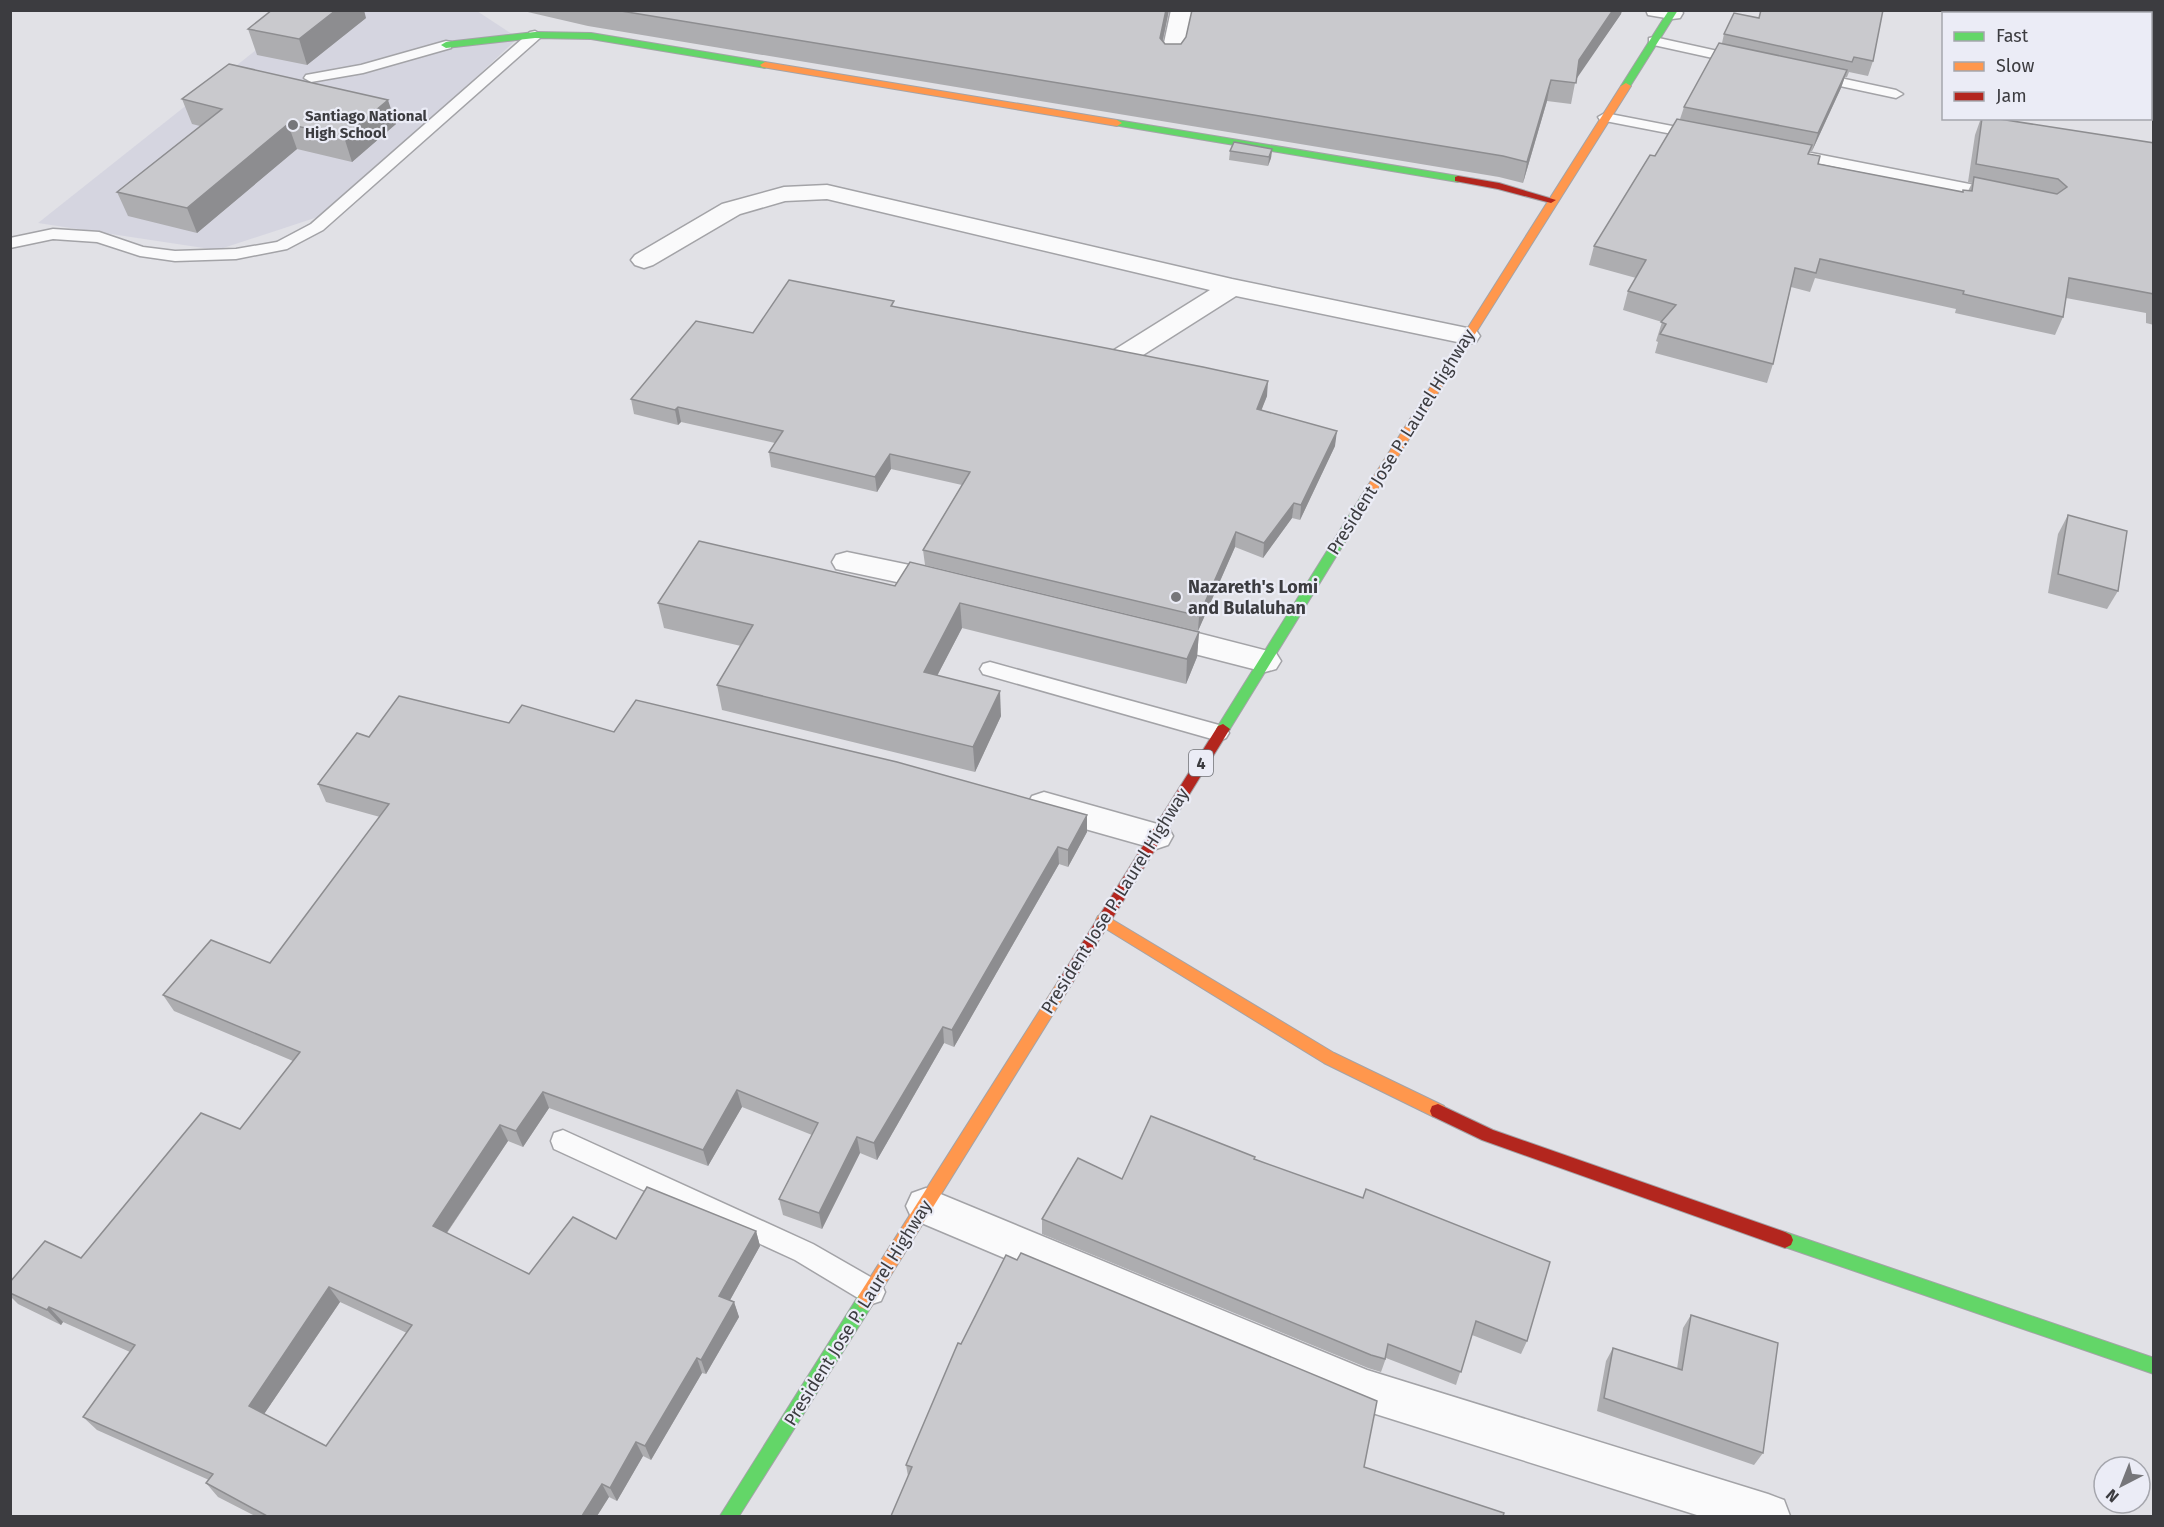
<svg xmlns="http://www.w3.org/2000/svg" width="2164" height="1527" font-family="'Fira Sans',sans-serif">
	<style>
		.built { fill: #d5d5e0 }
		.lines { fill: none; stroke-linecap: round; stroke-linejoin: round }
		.lane-casing { stroke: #a3a3a7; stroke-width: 3 }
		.street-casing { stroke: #a3a3a7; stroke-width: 3 }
		.fast-casing { stroke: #a3a3a7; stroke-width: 2 }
		.slow-casing { stroke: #a3a3a7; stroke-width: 2 }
		.jam-casing { stroke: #a3a3a7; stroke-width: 2 }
		.lane { fill: #fafafb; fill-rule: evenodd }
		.street { fill: #fafafb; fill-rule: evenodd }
		.fast { fill: #63d668; fill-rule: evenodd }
		.slow { fill: #ff974d; fill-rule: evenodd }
		.jam { fill: #b3261e; fill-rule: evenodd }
		.wall { fill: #adadb0; fill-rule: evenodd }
		.shaded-wall { fill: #8d8d90 }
		.building { fill: #c9c9cd; stroke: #8d8d90; stroke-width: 1.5; fill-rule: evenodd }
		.poi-dot { fill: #76767a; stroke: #ebecf6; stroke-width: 2 }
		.labels { text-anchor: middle; stroke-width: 4.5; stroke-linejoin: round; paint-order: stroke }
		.far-poi-label { font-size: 15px; font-weight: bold; fill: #3c3c40; stroke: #ebecf6; text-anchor: start }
		.shield { fill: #ebecf6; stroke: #707177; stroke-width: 1.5 }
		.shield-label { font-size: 16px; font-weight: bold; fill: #3c3c40 }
		.street-label { font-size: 18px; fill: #3c3c40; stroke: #ebecf6 }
		.poi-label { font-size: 18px; font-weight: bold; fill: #3c3c40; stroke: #ebecf6; text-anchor: start }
	</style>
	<rect width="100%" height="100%" fill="#e1e1e6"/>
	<polygon class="built" points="305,11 477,11 518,38 333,212 217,250 38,223"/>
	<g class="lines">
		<defs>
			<g id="lane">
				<polygon points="535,31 542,35 540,38 323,230 287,249 236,259 175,261 140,256 97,242 53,239 10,248 10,238 53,229 99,232 143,247 175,251 236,249 277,242 311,224 530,32"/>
				<polygon points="1654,37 1745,57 1747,60 1740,64 1649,44 1649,38"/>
				<polygon points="446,41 451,42 451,48 363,73 311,82 304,78 306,75 361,65"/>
				<polygon points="1817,73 1896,90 1903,94 1896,98 1812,80 1810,77"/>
				<polygon points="1605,113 1698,131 1705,135 1698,139 1600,120 1598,117"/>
				<polygon points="1791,149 1995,189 2003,194 1995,199 1786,157 1783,154"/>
				<polygon points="990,662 1219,725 1226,728 1229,733 1226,738 1219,741 983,674 980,669 983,664"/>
				<polygon points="563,1130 813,1244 881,1283 885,1292 881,1301 872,1304 863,1301 795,1260 554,1149 551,1141 554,1133"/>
			</g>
			<g id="street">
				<polygon points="1171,10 1193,10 1183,57 1180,62 1164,62 1161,57"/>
				<polygon points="1646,10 1681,10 1683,13 1680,18 1672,19 1648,15"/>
				<polygon points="827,185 1232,279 1467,328 1476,330 1480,336 1476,342 1467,344 1236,296 1132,362 1123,364 1114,362 1110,356 1114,350 1210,290 827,199 785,201 740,214 653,265 644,268 635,265 631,260 635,255 722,204 784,187"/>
				<polygon points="847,552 948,573 959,576 963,583 959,590 948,593 836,569 832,562 836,555"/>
				<polygon points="1155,622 1276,653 1281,661 1276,669 1265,672 1144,641 1139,633 1144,625"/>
				<polygon points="1044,792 1168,827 1173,836 1168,845 1156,849 1032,814 1027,805 1032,796"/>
				<polygon points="926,1188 1367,1370 1768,1494 1784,1500 1790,1516 1700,1516 1366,1411 912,1219 906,1206 912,1193"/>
			</g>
			<g id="fast">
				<polygon points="1669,10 1678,10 1629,88 1623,88 1621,86"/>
				<polygon points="535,32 591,33 765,62 770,65 765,68 591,39 535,38 446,48 441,45 446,42"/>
				<polygon points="1117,120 1458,176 1463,179 1458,182 1114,125 1114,121"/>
				<polygon points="1366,494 1372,498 1228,732 1218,732 1216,729 1218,726 1362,495"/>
				<polygon points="1785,1232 2154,1358 2154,1374 1779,1245 1777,1240 1779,1235"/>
				<polygon points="865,1293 871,1295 873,1301 871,1307 739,1516 720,1516 859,1295"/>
			</g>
			<g id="slow">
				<polygon points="765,62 1117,120 1122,123 1117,126 762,67 760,65"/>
				<polygon points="1626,83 1631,86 1370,501 1362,501 1360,498 1362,495 1621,86"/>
				<polygon points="1103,914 1334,1053 1444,1106 1446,1111 1444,1116 1438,1118 1432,1116 1324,1063 1098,924 1096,920 1098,916"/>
				<polygon points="1066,975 1071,977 1073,981 1071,985 871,1307 865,1309 859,1307 857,1301 859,1295 1061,977"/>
			</g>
			<g id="jam">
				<polygon points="1458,176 1499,183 1556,200 1551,203 1498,189 1455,181 1455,177"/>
				<polygon points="1223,724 1230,729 1228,732 1071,985 1066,987 1061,985 1059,981 1061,977 1218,726"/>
				<polygon points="1438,1104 1493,1130 1785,1232 1791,1235 1793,1240 1791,1245 1785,1248 1482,1140 1432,1116 1430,1111 1432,1106"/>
			</g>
		</defs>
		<use href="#lane" class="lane-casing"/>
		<use href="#street" class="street-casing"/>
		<use href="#fast" class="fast-casing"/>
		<use href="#slow" class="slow-casing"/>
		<use href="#jam" class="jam-casing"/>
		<use href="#lane" class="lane"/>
		<use href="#street" class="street"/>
		<use href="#fast" class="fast"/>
		<use href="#slow" class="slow"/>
		<use href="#jam" class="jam"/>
	</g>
	<g class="wall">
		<polygon points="519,10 1169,10 1163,41 1165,44 1181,44 1186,37 1192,10 1622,10 1621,14 1576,78 1571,104 1547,101 1523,183 1499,177 588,26"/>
		<polygon points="366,18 307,65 257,55 248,29"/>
		<polygon points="1724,34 1873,61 1868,76 1849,72 1847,77 1845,77 1841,88 1812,151 1810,151 1809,154 1818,164 1962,192 1963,190 1968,191 1972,183 1968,182 1975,135 1981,118 2154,143 2154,325 2146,323 2146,313 2066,298 2063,317 2055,335 1955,313 1956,309 1815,278 1810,292 1791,287 1773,364 1767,383 1655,353 1658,342 1656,341 1662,322 1623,310 1628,291 1636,278 1589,265 1594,246 1680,119 1684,107 1722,43"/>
		<polygon points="182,99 396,124 352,162 297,149 197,233 128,216 117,192 200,126 192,124"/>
		<polygon points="1272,149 1271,158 1268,166 1229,160 1230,151"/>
		<polygon points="895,307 1267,396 1261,410 1335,446 1300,520 1292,518 1263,558 1235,547 1198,631 925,565 923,550 962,485 891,469 877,492 771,467 769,452 775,443 681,422 678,425 634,414 631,399 753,333"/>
		<polygon points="2068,515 2118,591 2107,609 2048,593 2058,534"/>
		<polygon points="895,586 1199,632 1197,657 1186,684 962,628 937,676 1001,716 975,772 722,710 717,685 741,646 664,628 658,603"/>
		<path d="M509 723 614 732 1087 832 1068 867 1059 864 954 1047 944 1043 877 1160 860 1153 822 1229 783 1215 779 1199 812 1135 742 1107 708 1166 549 1108 523 1147 508 1141 447 1233 529 1274 616 1239 756 1231 760 1246 730 1300 734 1302 739 1317 706 1374 702 1373 651 1460 643 1456 617 1501 609 1497 597 1516H255L218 1497 206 1483 209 1480 97 1430 83 1417 130 1352 63 1322 61 1325 18 1304 10 1296V1282L81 1258 240 1129 293 1061 174 1011 163 995 270 963 380 817 326 802 318 784 369 737ZM340 1302 407 1333 326 1446 264 1414Z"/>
		<polygon points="1255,1157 1255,1159 1527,1341 1521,1354 1472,1335 1456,1385 1386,1358 1381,1372 1368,1368 1042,1234 1042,1219 1122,1179"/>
		<polygon points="1691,1315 1763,1453 1754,1465 1597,1411 1606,1361 1613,1348 1677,1369 1683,1328"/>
		<polygon points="906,1465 1364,1467 908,1476"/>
	</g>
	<g class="shaded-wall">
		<polygon points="336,10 364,10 366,18 307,65 299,39"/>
		<polygon points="1166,10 1169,10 1159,58 1160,38"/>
		<polygon points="1613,10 1622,10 1621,14 1575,81 1579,60"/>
		<polygon points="1847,70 1841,88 1812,151 1818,133"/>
		<polygon points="1551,80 1547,101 1523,183 1527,162"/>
		<polygon points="388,100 396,124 352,162 344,137"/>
		<polygon points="288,124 297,149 197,233 187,208"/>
		<polygon points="1272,149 1271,158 1268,166 1269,157"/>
		<polygon points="1268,381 1267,396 1256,424 1257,409"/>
		<polygon points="678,407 681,422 678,425 675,410"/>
		<polygon points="1337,431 1335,446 1300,520 1301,505"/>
		<polygon points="890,454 891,469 877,492 875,477"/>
		<polygon points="1294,503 1292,518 1263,558 1264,543"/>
		<polygon points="1236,532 1235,547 1198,631 1199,616"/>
		<polygon points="960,603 962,628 926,697 924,672"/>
		<polygon points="1199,632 1197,657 1186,684 1187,659"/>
		<polygon points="1000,691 1001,716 975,772 973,747"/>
		<polygon points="1087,815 1087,832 1068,867 1068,850"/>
		<polygon points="1058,847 1059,864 954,1047 952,1030"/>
		<polygon points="943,1027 944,1043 877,1160 874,1143"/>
		<polygon points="737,1090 742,1107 708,1166 703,1150"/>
		<polygon points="543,1092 549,1108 523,1147 516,1131"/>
		<polygon points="500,1125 508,1141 441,1241 433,1226"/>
		<polygon points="857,1137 860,1153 822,1229 819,1213"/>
		<polygon points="756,1231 760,1246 724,1311 719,1296"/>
		<polygon points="329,1287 340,1302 260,1420 249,1406"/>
		<polygon points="734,1302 739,1317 706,1374 701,1360"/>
		<polygon points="49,1307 63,1322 61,1325 47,1310"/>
		<polygon points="697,1358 702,1373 651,1460 645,1446"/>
		<polygon points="636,1442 643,1456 617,1501 610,1488"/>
		<polygon points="602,1484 609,1497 597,1516 582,1516"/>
	</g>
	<g class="building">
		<polygon points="272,10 336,10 299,39 248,29"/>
		<polygon points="615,10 1166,10 1160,38 1165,44 1181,44 1186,37 1192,10 1613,10 1579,60 1576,83 1551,80 1527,162 1503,156"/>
		<polygon points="1761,10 1883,10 1873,61 1854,57 1852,62 1724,34 1734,13 1759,18"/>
		<polygon points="1719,43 1847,70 1818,133 1684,107"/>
		<polygon points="229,64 388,100 344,137 288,124 187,208 117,192 222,109 182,99"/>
		<polygon points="1982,118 1993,118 2154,143 2154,294 2069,278 2063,317 1963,294 1964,291 1820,259 1816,273 1795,268 1773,364 1660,334 1666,324 1661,322 1676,305 1628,291 1646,260 1594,246 1650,155 1655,156 1677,119 1812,145 1808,154 1820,156 1818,164 1963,192 1963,190 1972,191 1974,177 2057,194 2067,187 2058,179 1976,164"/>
		<polygon points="1234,142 1272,149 1269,157 1230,151"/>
		<polygon points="789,280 894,301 891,306 1203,367 1268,381 1257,409 1337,431 1301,505 1294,503 1264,543 1236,532 1199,616 923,550 970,472 890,454 875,477 769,452 783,431 678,407 675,410 631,399 696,321 753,333"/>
		<polygon points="2068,515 2127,531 2118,591 2058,574"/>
		<polygon points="699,541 895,586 910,562 1199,632 1187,659 960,603 924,672 1000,691 973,747 717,685 753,625 658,603"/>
		<path d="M399 696 509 723 522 705 614 732 636 700 897 762 1087 815 1068 850 1058 847 952 1030 943 1027 874 1143 857 1137 819 1213 779 1199 818 1123 737 1090 703 1150 543 1092 516 1131 500 1125 433 1226 529 1274 573 1217 616 1239 647 1187 756 1231 719 1296 734 1302 701 1360 697 1358 645 1446 636 1442 610 1488 602 1484 582 1516H267L206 1483 213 1474 83 1417 135 1345 49 1307 47 1310 10 1293V1282L45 1241 81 1258 201 1113 240 1129 300 1052 163 995 211 940 270 963 389 804 318 784 357 733 369 737ZM329 1287 412 1325 326 1446 249 1406Z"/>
		<polygon points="1151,1116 1255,1157 1254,1159 1363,1198 1366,1189 1550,1262 1527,1341 1476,1321 1461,1372 1388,1344 1385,1359 1371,1355 1042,1219 1078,1158 1122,1179"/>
		<polygon points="1021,1253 1377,1401 1364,1467 1504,1513 1503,1516 891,1516 912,1467 906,1465 958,1343 961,1344 1006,1255 1017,1260"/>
		<polygon points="1691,1315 1778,1343 1763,1453 1604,1398 1613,1348 1682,1370"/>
	</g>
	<g class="poi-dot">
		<circle cx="293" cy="125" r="6"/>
		<circle cx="1176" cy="597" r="6"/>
	</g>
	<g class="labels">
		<g class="far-poi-label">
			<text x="305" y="121">Santiago National<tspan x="305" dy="17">High School</tspan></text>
		</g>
		<rect class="shield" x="1189" y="750" width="24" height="26" rx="4.5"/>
		<g class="shield-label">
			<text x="1201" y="769">4</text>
		</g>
		<g class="street-label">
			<text transform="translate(1401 442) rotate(-58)" y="6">President Jose P. Laurel Highway</text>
			<text transform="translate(1115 901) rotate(-58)" y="6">President Jose P. Laurel Highway</text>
			<text transform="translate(858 1313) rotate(-58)" y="6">President Jose P. Laurel Highway</text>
		</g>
		<g class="poi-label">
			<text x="1188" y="593">Nazareth's Lomi<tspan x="1188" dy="21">and Bulaluhan</tspan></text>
		</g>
	</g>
	<rect width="2164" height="1527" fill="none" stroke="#3c3c40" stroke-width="24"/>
	<rect x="1942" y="12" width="210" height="108" fill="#ebecf6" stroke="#a5a6ad" stroke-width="1.5"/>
	<rect x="1954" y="32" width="30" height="9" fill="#63d668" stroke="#a5a6ad" stroke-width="1.5"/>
	<text x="1996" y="42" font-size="18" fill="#3c3c40">Fast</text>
	<rect x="1954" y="62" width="30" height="9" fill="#ff974d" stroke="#a5a6ad" stroke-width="1.5"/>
	<text x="1996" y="72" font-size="18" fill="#3c3c40">Slow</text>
	<rect x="1954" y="92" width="30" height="9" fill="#b3261e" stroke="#a5a6ad" stroke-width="1.5"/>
	<text x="1996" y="102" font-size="18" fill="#3c3c40">Jam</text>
	<g transform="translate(2122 1485) rotate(222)"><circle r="28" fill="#ebecf6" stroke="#a5a6ad" stroke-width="1.5"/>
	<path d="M0-4.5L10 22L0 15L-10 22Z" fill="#76767a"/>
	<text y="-9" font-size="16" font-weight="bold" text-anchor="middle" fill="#3c3c40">N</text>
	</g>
</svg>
